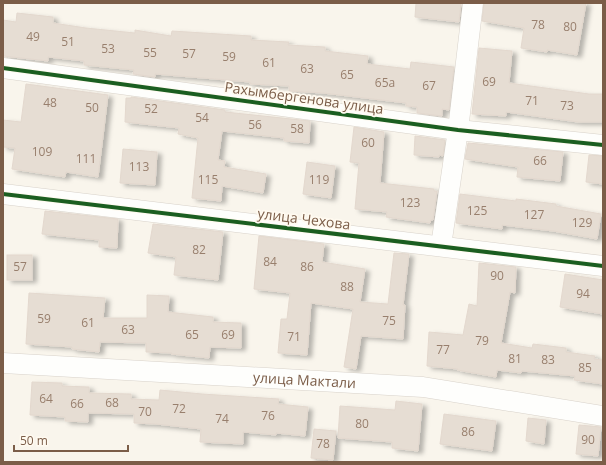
<svg xmlns="http://www.w3.org/2000/svg" width="606" height="465" font-family="'Open Sans',sans-serif">
	<style>
		.building { fill: #e6ddd3; stroke: #e3d8ce; filter: url(#shadow) }
		.lines { fill: none; stroke-linecap: round; stroke-linejoin: round }
		.minor-casing { stroke: #d8d2ca; stroke-width: 21 }
		.minor { stroke: #fefefc; stroke-width: 20 }
		.cycleway-casing { stroke: #fffaf0; stroke-width: 6 }
		.cycleway { stroke: #1b5e20; stroke-width: 4 }
		.labels { text-anchor: middle; stroke-width: 3.5; stroke-linejoin: round; paint-order: stroke }
		.number-label { font-size: 12px; fill: #987f6d }
		.street-label { font-size: 14px; fill: #7b5d48; stroke: #fffaf0 }
	</style>
	<defs>
		<filter id="shadow"><feDropShadow dx="4.5" dy="2.5" stdDeviation="2" flood-color="#0004"/></filter>
	</defs>
	<rect width="100%" height="100%" fill="#f9f5ec"/>
	<g class="building">
		<polygon points="416,3 461,3 459,22 415,17"/>
		<polygon points="484,3 586,3 577,55 547,50 547,52 521,48 524,28 482,21"/>
		<polygon points="17,13 53,17 53,23 86,28 135,33 135,30 171,36 172,31 251,36 251,40 289,42 288,45 325,47 325,51 368,56 367,64 410,69 411,62 454,67 449,110 442,109 442,116 417,113 417,107 406,106 406,103 323,93 289,91 289,86 250,84 250,82 155,74 155,77 133,74 134,70 84,65 84,61 48,57 48,61 3,56 3,20 16,22"/>
		<polygon points="479,48 512,51 509,83 589,94 603,94 603,122 578,122 506,112 506,116 472,114"/>
		<polygon points="26,84 108,95 98,177 66,172 65,177 12,169 15,148 3,147 3,120 21,122"/>
		<polygon points="131,97 225,110 225,112 310,121 309,143 284,141 284,138 222,131 218,160 225,161 224,167 266,174 263,193 222,186 221,201 192,198 198,138 178,134 179,128 125,122 126,98 131,98"/>
		<polygon points="354,127 384,132 380,183 434,189 434,191 437,191 433,220 431,220 430,223 386,217 387,212 355,209 359,163 350,162"/>
		<polygon points="415,136 445,140 443,156 439,155 439,157 414,155"/>
		<polygon points="468,143 563,152 560,181 517,177 518,167 465,159"/>
		<polygon points="123,149 157,152 155,185 120,183"/>
		<polygon points="589,155 603,156 603,184 586,182"/>
		<polygon points="307,162 335,166 331,198 303,194"/>
		<polygon points="460,194 516,201 516,199 556,204 556,206 601,214 597,239 553,231 502,225 502,229 456,223"/>
		<polygon points="45,211 118,219 117,248 99,247 99,240 42,234"/>
		<polygon points="153,224 223,232 218,280 174,275 176,257 148,253"/>
		<polygon points="259,236 324,244 322,262 365,269 360,302 388,304 394,253 409,254 403,305 405,305 403,339 361,336 356,369 344,367 353,309 311,303 307,355 278,353 281,319 287,319 290,293 254,289"/>
		<rect x="7" y="255" width="25" height="25"/>
		<polygon points="479,263 516,267 515,293 510,292 501,343 532,348 533,344 566,348 566,352 595,356 594,359 603,360 603,384 574,380 575,376 522,371 521,373 497,370 496,377 457,370 458,369 427,366 429,332 463,335 469,304 477,306"/>
		<polygon points="565,274 603,280 603,314 560,307"/>
		<polygon points="29,293 105,298 103,318 147,318 147,295 169,296 168,312 213,317 213,322 241,323 241,348 210,347 209,358 171,354 172,353 146,352 146,343 100,342 99,352 72,349 72,347 26,344"/>
		<polygon points="32,382 62,383 62,386 89,387 89,393 131,394 131,399 159,400 160,390 202,394 279,399 278,404 308,407 305,436 276,433 276,435 243,432 243,444 200,442 201,429 156,424 134,423 134,414 88,413 88,422 65,421 65,417 30,415"/>
		<polygon points="396,401 422,404 418,451 392,448 392,442 338,438 340,406 395,410"/>
		<polygon points="444,414 496,421 492,451 440,444"/>
		<polygon points="528,418 546,420 544,444 526,441"/>
		<polygon points="579,425 601,427 598,456 576,454"/>
		<polygon points="314,429 336,431 333,460 311,458"/>
	</g>
	<g class="lines">
		<defs>
			<g id="minor">
				<polyline points="3,68 458,130 603,145"/>
				<polyline points="3,194 603,266"/>
				<polyline points="441,246 458,130 473,3"/>
				<path id="s1" d="M3 363 423 387 603 416"/>
			</g>
		</defs>
		<use href="#minor" class="minor-casing"/>
		<use href="#minor" class="minor"/>
		<defs>
			<g id="cycleway">
				<polyline points="3,68 458,130 603,145"/>
				<polyline points="3,194 603,266"/>
			</g>
		</defs>
		<use href="#cycleway" class="cycleway-casing"/>
		<use href="#cycleway" class="cycleway"/>
	</g>
	<g class="labels">
		<g class="number-label">
			<text x="538" y="29">78</text>
			<text x="570" y="31">80</text>
			<text x="33" y="41">49</text>
			<text x="68" y="46">51</text>
			<text x="108" y="53">53</text>
			<text x="150" y="57">55</text>
			<text x="189" y="58">57</text>
			<text x="229" y="61">59</text>
			<text x="269" y="67">61</text>
			<text x="307" y="73">63</text>
			<text x="347" y="79">65</text>
			<text x="489" y="86">69</text>
			<text x="385" y="87">65а</text>
			<text x="429" y="90">67</text>
			<text x="532" y="105">71</text>
			<text x="50" y="107">48</text>
			<text x="567" y="110">73</text>
			<text x="92" y="112">50</text>
			<text x="151" y="113">52</text>
			<text x="202" y="122">54</text>
			<text x="255" y="129">56</text>
			<text x="297" y="133">58</text>
			<text x="368" y="147">60</text>
			<text x="42" y="156">109</text>
			<text x="86" y="163">111</text>
			<text x="540" y="165">66</text>
			<text x="139" y="171">113</text>
			<text x="208" y="184">115</text>
			<text x="319" y="184">119</text>
			<text x="410" y="207">123</text>
			<text x="477" y="215">125</text>
			<text x="534" y="219">127</text>
			<text x="582" y="227">129</text>
			<text x="199" y="254">82</text>
			<text x="270" y="266">84</text>
			<text x="20" y="271">57</text>
			<text x="307" y="271">86</text>
			<text x="497" y="280">90</text>
			<text x="347" y="291">88</text>
			<text x="583" y="298">94</text>
			<text x="44" y="323">59</text>
			<text x="389" y="325">75</text>
			<text x="88" y="327">61</text>
			<text x="128" y="334">63</text>
			<text x="192" y="339">65</text>
			<text x="228" y="339">69</text>
			<text x="294" y="341">71</text>
			<text x="482" y="345">79</text>
			<text x="443" y="354">77</text>
			<text x="515" y="363">81</text>
			<text x="548" y="364">83</text>
			<text x="585" y="372">85</text>
			<text x="46" y="403">64</text>
			<text x="112" y="407">68</text>
			<text x="77" y="408">66</text>
			<text x="179" y="413">72</text>
			<text x="145" y="416">70</text>
			<text x="268" y="420">76</text>
			<text x="222" y="423">74</text>
			<text x="362" y="428">80</text>
			<text x="468" y="436">86</text>
			<text x="588" y="444">90</text>
			<text x="323" y="448">78</text>
		</g>
		<g class="street-label">
			<text transform="translate(304 98) rotate(8)" y="5">Рахымбергенова улица</text>
			<text transform="translate(304 219) rotate(7)" y="5">улица Чехова</text>
			<text dy="5" stroke="none"><textPath href="#s1" startOffset="302">улица Мактали</textPath></text>
		</g>
	</g>
	<rect width="606" height="465" fill="none" stroke="#7b5d48" stroke-width="8"/>
	<path d="M14 445v6h114v-6" fill="none" stroke="#7b5d48" stroke-width="2"/>
	<text x="20" y="445" font-size="12" fill="#7b5d48" stroke="#fffaf0" stroke-width="3" paint-order="stroke">50 m</text>
</svg>
